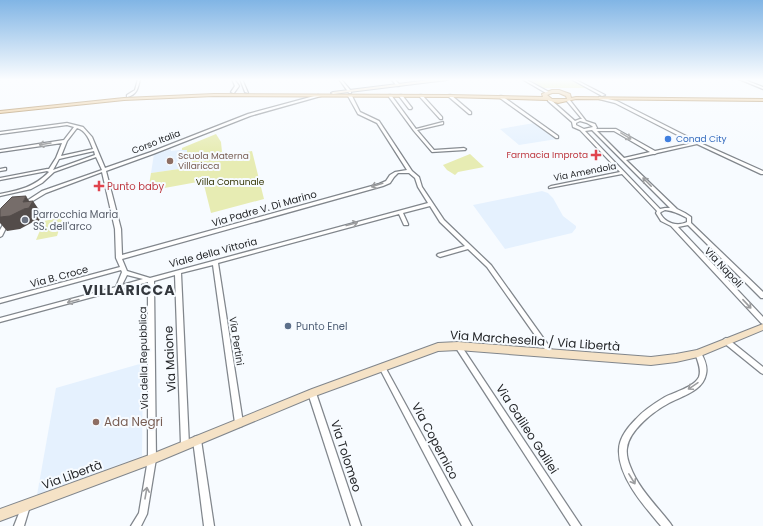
<svg xmlns="http://www.w3.org/2000/svg" width="763" height="526" font-family="Poppins,sans-serif">
	<style>
		.built { fill: #e5f1fe }
		.green { fill: #e7ecb3 }
		.lines { fill: none; stroke-linecap: round; stroke-linejoin: round }
		.street-casing { stroke: #81868c; stroke-width: 2.5 }
		.secondary-casing { stroke: #81868c; stroke-width: 2 }
		.primary-casing { stroke: #9d7539; stroke-width: 2 }
		.street { fill: #fff; fill-rule: evenodd }
		.secondary { fill: #f5e2c6; fill-rule: evenodd }
		.primary { fill: #ebc68e; fill-rule: evenodd }
		.shaded-wall { fill: #534c4a }
		.building { fill: #766d6a; stroke: #534c4a }
		.oneway { stroke: #9c9d9f }
		.shop-dot { fill: #3f7fe0; stroke: #f7fbff; stroke-width: 1.5 }
		.health-dot { fill: #e0444e; stroke: #f7fbff; stroke-width: 1.5 }
		.education-dot { fill: #8d6e63; stroke: #f7fbff; stroke-width: 1.5 }
		.worship-dot { fill: #6b7280; stroke: #f7fbff; stroke-width: 1.5 }
		.service-dot { fill: #5c6f8a; stroke: #f7fbff; stroke-width: 1.5 }
		.labels { text-anchor: middle; stroke-width: 4; stroke-linejoin: round; paint-order: stroke }
		.far-shop-label { font-size: 9px; fill: #366cbe; stroke: #f7fbff; text-anchor: start }
		.far-street-label { font-size: 9px; fill: #242629; stroke: #f7fbff }
		.far-health-label { font-size: 9px; fill: #be3a42; stroke: #f7fbff; text-anchor: end }
		.far-education-label { font-size: 9px; fill: #785e54; stroke: #f7fbff; text-anchor: start }
		.far-park-label { font-size: 9px; fill: #333505; stroke: #f7fbff }
		.health-label { font-size: 10px; fill: #be3a42; stroke: #f7fbff; text-anchor: start }
		.street-label { font-size: 10px; fill: #242629; stroke: #f7fbff }
		.worship-label { font-size: 10px; fill: #5b616d; stroke: #f7fbff; text-anchor: start }
		.service-label { font-size: 10px; fill: #4e5e75; stroke: #f7fbff; text-anchor: start }
		.near-street-label { font-size: 12px; fill: #242629; stroke: #f7fbff }
		.near-education-label { font-size: 12px; fill: #785e54; stroke: #f7fbff; text-anchor: start }
		.district-label { font-size: 14px; font-weight: bold; letter-spacing: 1px; fill: #33373d; stroke: #f7fbff }
	</style>
	<rect width="100%" height="100%" fill="#f7fbff"/>
	<g class="built">
		<polygon points="534,123 557,139 519,145 500,129"/>
		<polygon points="170,147 171,151 187,149 186,168 151,173 154,154"/>
		<polygon points="542,191 548,193 553,198 563,216 576,226 576,228 572,233 505,249 473,205"/>
		<polygon points="143,363 142,456 37,495 56,388"/>
	</g>
	<g class="green">
		<polygon points="527,79 571,79 589,88 543,88"/>
		<polygon points="216,134 221,142 222,152 226,156 252,151 264,199 211,213 203,181 148,191 151,173 186,168 187,150 182,150 182,148"/>
		<path d="M470 154 484 167 458 172 455 175 447 170 443 165C452 161 461 158 470 154Z"/>
		<polygon points="63,217 57,236 36,240 44,221"/>
	</g>
	<g class="lines">
		<defs>
			<g id="street">
				<path d="M138 79H140C138 88 137 95 127 97V95L135 90Z"/>
				<polygon points="232,79 234,79 239,86 234,93 233,93 231,92 235,86"/>
				<polygon points="240,79 242,79 248,93 245,92"/>
				<polygon points="339,79 341,79 351,91 351,93 349,93"/>
				<polygon points="391,79 394,79 399,84 399,86 397,86"/>
				<polygon points="522,79 525,79 549,92 546,93"/>
				<polygon points="571,79 574,79 605,95 602,96"/>
				<polygon points="739,79 742,79 763,87 763,89"/>
				<path d="M318 95 321 96 250 116 153 154 106 171 121 229 122 255 379 184 386 181 390 175 395 172 407 170 377 123 358 114 348 96 350 95 352 96 360 112 379 121 412 171 419 177 422 187 444 220 491 265 554 353 553 355 551 356 549 355 487 267 468 249 440 257 438 256 437 255 438 254 465 246 440 222 430 206 403 213 408 224V225H404L399 214 218 263 243 423 242 426 239 427 236 426 235 423 213 265 181 273 189 445 188 448 185 449 182 448 181 445 175 275 154 281 156 459 147 514 141 526H131L139 513 148 459V282L0 322V318L116 287 122 272 121 270 0 303V299L120 267 116 258 115 229 102 172 46 193 26 205H22V204L42 191 102 170 96 157 54 172 42 183 31 189 0 196V194C20 190 34 187 49 172L47 171 0 180V178L47 169H49L56 158 62 143 0 152V150L64 140 74 127 67 125 0 134V132L67 123 83 127 92 137 105 168 151 152 248 114ZM77 128C86 130 90 141 93 149L61 156 67 141ZM94 151 95 155 53 170 59 159ZM398 173H409L415 178 418 187 428 203 150 278 127 271 122 259 383 186 390 183 394 177ZM127 275 143 279 122 285Z"/>
				<polygon points="389,95 391,95 416,129 443,122 443,124 417,130 434,150 464,148 466,149 465,150 432,152 414,131 389,97"/>
				<polygon points="400,95 402,95 412,108 411,109 409,109 399,96"/>
				<polygon points="420,95 422,95 442,117 442,119 440,119 420,97"/>
				<polygon points="449,95 451,95 471,112 471,114 469,114 449,97"/>
				<polygon points="500,96 502,96 558,136 558,138 556,138 500,98"/>
				<path d="M599 97 617 101 698 142 763 171V174H761L697 144 657 153 655 154H653L626 160 677 209 685 213 691 217V223L763 292V298H761L688 225 678 227 763 317V324L761 323 671 226 661 221 656 213 657 211 622 174 549 188V187L551 186 620 172 580 130 573 127 572 122 548 101V99H550L575 121 580 119H582L566 100 569 99 586 121 595 124 597 128 596 129H616L655 151 693 143 615 103 599 99ZM580 121 587 123 592 126 593 127 584 129 576 125V123ZM592 130 670 208H665L660 209 585 131ZM597 131H614L650 152 624 158ZM665 210C674 211 680 214 687 218V222C677 227 665 223 660 213L661 212Z"/>
				<polygon points="5,168 6,168 6,170 0,171 0,169"/>
				<polygon points="7,220 9,222 2,236 0,237 0,230 5,221"/>
				<polygon points="726,338 728,339 763,367 763,374 761,373 724,343 723,341 724,339"/>
				<polygon points="458,343 460,344 581,526 571,526 456,348 455,346 456,344"/>
				<path d="M698 350 700 351C704 358 708 366 706 374 703 391 682 396 669 403 654 411 629 430 627 448 626 454 628 461 630 466 638 488 656 505 670 523L672 526H661C645 507 618 477 619 450 619 438 628 427 636 419 644 410 655 403 665 397 675 392 694 387 699 377 702 369 697 360 695 353L696 351Z"/>
				<polygon points="382,364 384,365 472,526 462,526 380,369 379,367 380,365"/>
				<polygon points="312,390 315,391 316,393 361,526 351,526 308,393 309,391"/>
				<polygon points="197,436 200,437 201,440 214,526 204,526 193,440 194,437"/>
				<polygon points="26,502 29,503 30,506 24,526 14,526 23,503"/>
			</g>
			<g id="secondary">
				<polygon points="438,79 449,79 447,80 333,94 331,93 333,92"/>
				<polygon points="763,324 763,330 698,357 676,362 651,365 458,350 438,351 315,396 152,464 0,521 0,509 152,454 312,389 438,343 458,342 651,357 676,354 697,350"/>
			</g>
			<path id="primary" d="M552 90H559L570 94 571 98 576 97 763 99V101L576 99 558 103 547 100 450 97 214 96 124 100 0 113V111L124 98 214 94 450 95 543 97 542 94ZM552 93H559L566 96 567 99H552L547 95Z"/>
		</defs>
		<use href="#street" class="street-casing"/>
		<use href="#secondary" class="secondary-casing"/>
		<use href="#primary" class="primary-casing"/>
		<use href="#street" class="street"/>
		<use href="#secondary" class="secondary"/>
		<use href="#primary" class="primary"/>
	</g>
	<polygon class="shaded-wall" points="26,196 31,204 33,201 42,214 39,221 33,222 20,229 7,231 0,223 0,217 24,209 23,202"/>
	<polygon class="building" points="26,196 23,202 33,201 29,208 24,209 10,216 0,217 0,210 1,208 12,197"/>
	<defs><path id="oneway-shaft" d="M-6 0H5M1.5-3L5.5 0L1.5 3" fill="none" stroke-width="1.6" stroke-linecap="round" stroke-linejoin="round"/></defs>
	<g class="oneway">
		<use href="#oneway-shaft" transform="translate(626 136) rotate(31)"/>
		<use href="#oneway-shaft" transform="translate(45 144) rotate(171)"/>
		<use href="#oneway-shaft" transform="translate(647 182) rotate(-135)"/>
		<use href="#oneway-shaft" transform="translate(377 185) rotate(162)"/>
		<use href="#oneway-shaft" transform="translate(352 224) rotate(-15)"/>
		<use href="#oneway-shaft" transform="translate(73 301) rotate(165)"/>
		<use href="#oneway-shaft" transform="translate(747 304) rotate(47)"/>
		<use href="#oneway-shaft" transform="translate(693 386) rotate(146)"/>
		<use href="#oneway-shaft" transform="translate(632 479) rotate(58)"/>
		<use href="#oneway-shaft" transform="translate(146 493) rotate(-80)"/>
	</g>
	<linearGradient id="sky" x2="0" y2="1"><stop stop-color="#81b5e5"/><stop offset="0.52" stop-color="#fbfdff"/><stop offset="1" stop-color="#fbfdff" stop-opacity="0"/></linearGradient>
	<rect width="763" height="153" fill="url(#sky)"/>
	<circle class="shop-dot" cx="668" cy="139" r="4"/>
	<g class="health-dot">
		<path d="M594 149h4v4h4v4h-4v4h-4v-4h-4v-4h4z"/>
		<path d="M97 180h4v4h4v4h-4v4h-4v-4h-4v-4h4z"/>
	</g>
	<g class="education-dot">
		<circle cx="170" cy="161" r="4"/>
		<circle cx="96" cy="422" r="4"/>
	</g>
	<circle class="worship-dot" cx="25" cy="220" r="4"/>
	<circle class="service-dot" cx="288" cy="326" r="4"/>
	<g class="labels">
		<g class="far-shop-label">
			<text x="676" y="142">Conad City</text>
		</g>
		<g class="far-street-label">
			<text transform="translate(156 142) rotate(-21)" y="3">Corso Italia</text>
			<text transform="translate(585 172) rotate(-11)" y="3">Via Amendola</text>
		</g>
		<g class="far-health-label">
			<text x="588" y="158">Farmacia Improta</text>
		</g>
		<g class="far-education-label">
			<text x="178" y="159">Scuola Materna<tspan x="178" dy="10">Villaricca</tspan></text>
		</g>
		<g class="far-park-label">
			<text x="230" y="185">Villa Comunale</text>
		</g>
		<g class="health-label">
			<text x="107" y="190">Punto baby</text>
		</g>
		<g class="street-label">
			<text transform="translate(264 208) rotate(-16)" y="4">Via Padre V. Di Marino</text>
			<text transform="translate(213 252) rotate(-15)" y="4">Viale della Vittoria</text>
			<text transform="translate(724 267) rotate(47)" y="4">Via Napoli</text>
			<text transform="translate(59 276) rotate(-15)" y="4">Via B. Croce</text>
			<text transform="translate(237 341) rotate(81)" y="4">Via Pertini</text>
			<text transform="translate(143 358) rotate(-91)" y="4">Via della Repubblica</text>
		</g>
		<g class="worship-label">
			<text x="33" y="218">Parrocchia Maria<tspan x="33" dy="12">SS. dell'arco</tspan></text>
		</g>
		<g class="service-label">
			<text x="296" y="330">Punto Enel</text>
		</g>
		<g class="near-street-label">
			<text transform="translate(535 341) rotate(4)" y="4">Via Marchesella / Via Libertà</text>
			<text transform="translate(170 359) rotate(-93)" y="4">Via Maione</text>
			<text transform="translate(527 429) rotate(57)" y="4">Via Galileo Galilei</text>
			<text transform="translate(435 441) rotate(62)" y="4">Via Copernico</text>
			<text transform="translate(346 456) rotate(72)" y="4">Via Tolomeo</text>
			<text transform="translate(72 475) rotate(-20)" y="4">Via Libertà</text>
		</g>
		<g class="near-education-label">
			<text x="104" y="426">Ada Negri</text>
		</g>
		<g class="district-label">
			<text x="129" y="295">VILLARICCA</text>
		</g>
	</g>
</svg>
